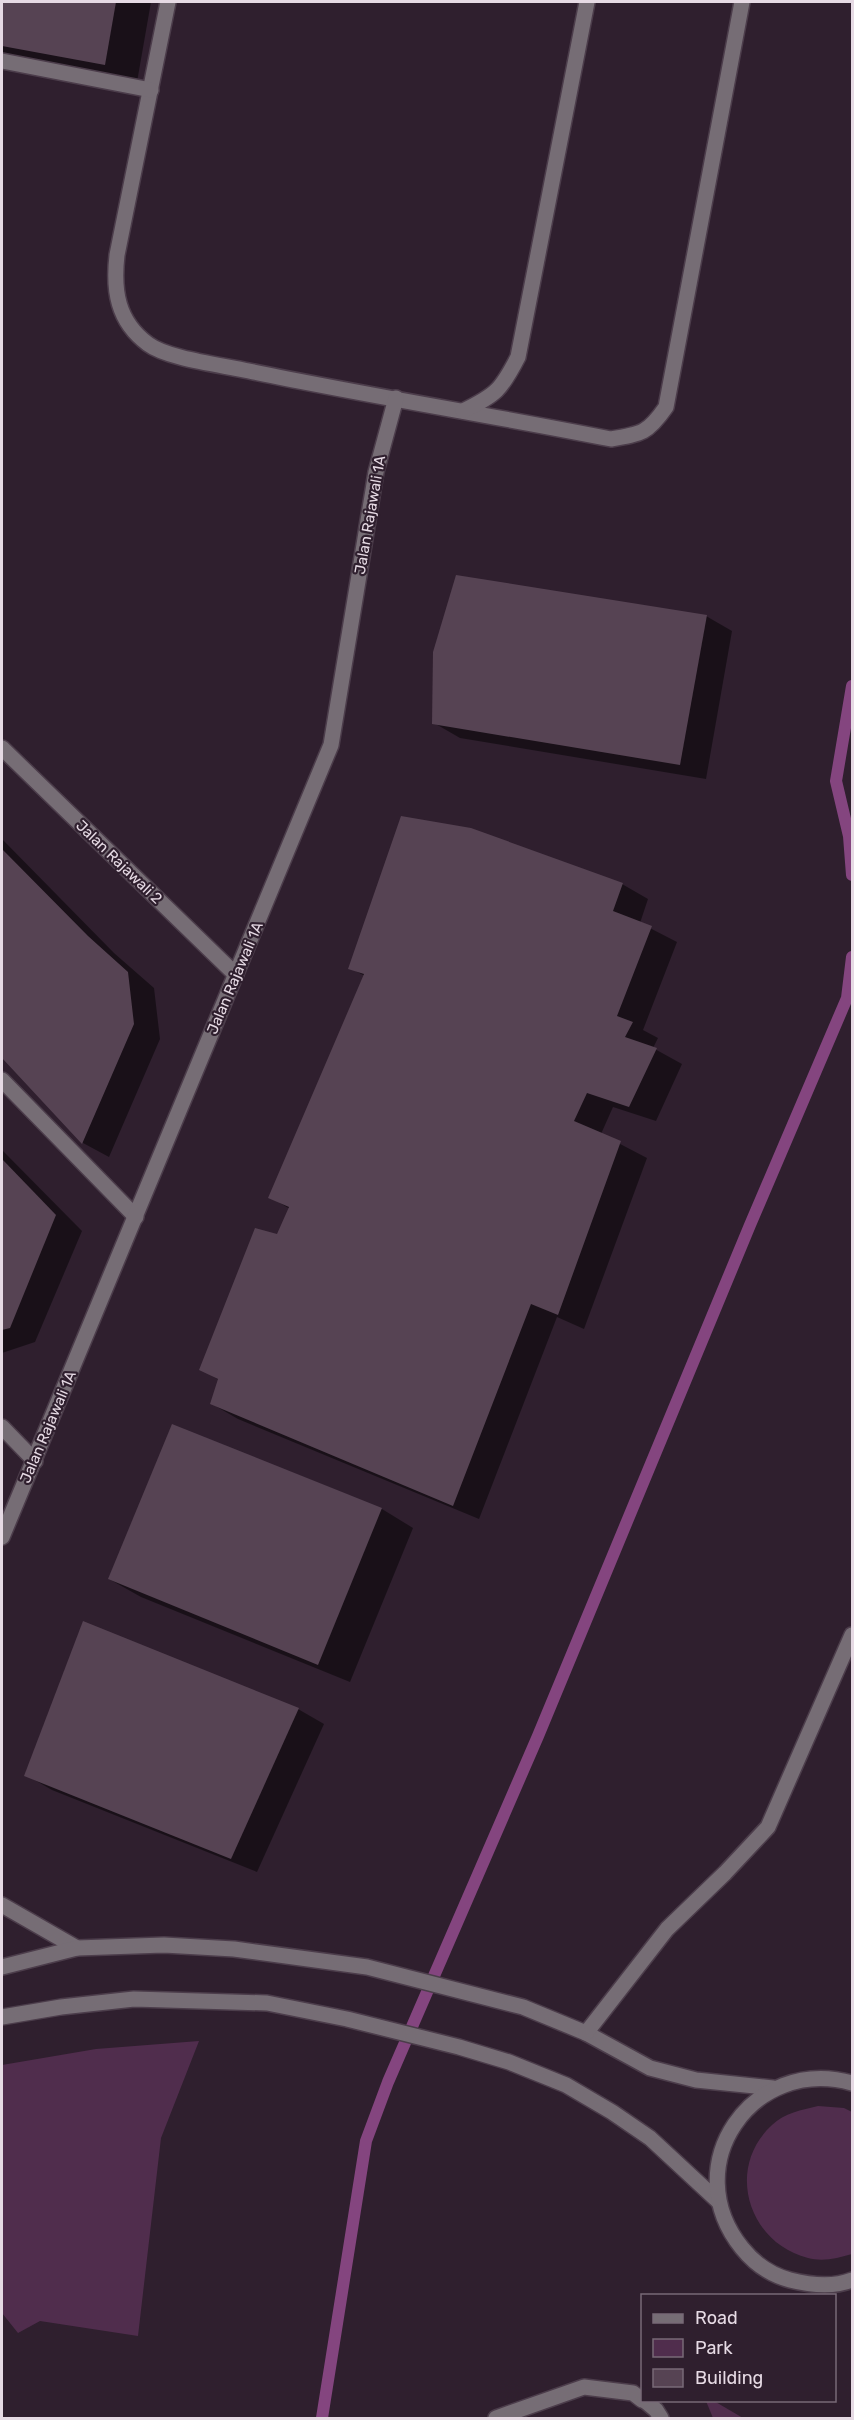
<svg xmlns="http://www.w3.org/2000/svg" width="854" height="2420" font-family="Rubik,sans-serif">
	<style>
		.green { fill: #502d4d }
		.shadow { fill: #0007 }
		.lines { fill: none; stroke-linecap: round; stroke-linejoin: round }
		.stream { stroke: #84457f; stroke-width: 12 }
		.building { fill: #564353 }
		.minor-casing { stroke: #4c3d4b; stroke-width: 18 }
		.minor { stroke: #766d75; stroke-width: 15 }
		.labels { text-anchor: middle; stroke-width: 4.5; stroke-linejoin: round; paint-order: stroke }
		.street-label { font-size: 15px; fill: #e6dae4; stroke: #2f1f2e }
	</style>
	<rect width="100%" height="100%" fill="#2f1f2e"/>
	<g class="green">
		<polygon points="199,2041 161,2138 138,2336 40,2321 18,2333 2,2313 2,2065 96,2049"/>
		<path d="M818 2106 844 2108 852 2112V2254C838 2258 823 2262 808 2258 748 2243 725 2168 772 2125 784 2113 802 2110 818 2106Z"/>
		<polygon points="706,2401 714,2401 743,2418 713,2418"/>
	</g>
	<g class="shadow">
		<polygon points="2,2 151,2 137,82 2,57"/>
		<polygon points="706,616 732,631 706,779 460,738 434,723"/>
		<polygon points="2,839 114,953 154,988 160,1039 109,1157 83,1143 2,1056"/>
		<polygon points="622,884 648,899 640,923 677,942 643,1030 658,1038 653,1048 682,1064 656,1121 613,1107 601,1134 647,1158 584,1329 557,1317 479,1519 238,1419 212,1404 219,1380 200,1369 278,1236 290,1209 270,1197 365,976 350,968"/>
		<polygon points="2,1150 82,1231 35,1342 2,1353"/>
		<polygon points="173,1426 382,1509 413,1528 350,1682 141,1597 109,1579"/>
		<polygon points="298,1709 324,1724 257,1872 52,1790 26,1775"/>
	</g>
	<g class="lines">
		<g class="stream">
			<polyline points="852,686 836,781 849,836 852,875"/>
			<polyline points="322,2418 366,2141 388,2082 538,1736 750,1225 847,998 852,957"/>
		</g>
	</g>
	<g class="building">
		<polygon points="2,2 116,2 105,65 2,46"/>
		<polygon points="456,575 707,615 680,765 432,724 433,652"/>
		<polygon points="401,816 471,828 623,883 613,911 652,926 617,1016 633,1022 625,1037 657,1048 629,1107 587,1093 574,1121 621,1141 558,1315 531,1304 453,1506 210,1404 218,1379 199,1370 255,1228 277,1234 289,1207 268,1198 364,974 348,969"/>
		<polygon points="2,849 88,936 128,972 134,1024 82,1144 2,1058"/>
		<polygon points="2,1159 56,1215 10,1328 2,1330"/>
		<polygon points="172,1424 382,1508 318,1665 108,1579"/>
		<polygon points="83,1621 299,1708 231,1859 24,1776"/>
	</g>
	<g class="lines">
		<defs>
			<g id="minor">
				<path d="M168 2 117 255C113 290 117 321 148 344 168 359 223 365 249 371 369 396 490 415 611 439 642 434 648 433 666 407L742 2"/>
				<polyline points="2,61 151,90"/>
				<path d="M463 411C496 395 501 390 518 357L587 2"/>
				<polyline points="2,748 236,975"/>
				<polyline points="2,1080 136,1217"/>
				<polyline points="2,1427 35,1461"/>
				<polyline points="2,1537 331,745 376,472 396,398"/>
				<polyline points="2,1905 77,1948"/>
				<polyline points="2,1967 77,1948 164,1945 234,1949 367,1967 523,2007 586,2033 650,2068 696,2080 773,2088"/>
				<polyline points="2,2017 61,2007 134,1999 267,2003 347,2019 459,2047 509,2062 566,2085 612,2112 650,2138 718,2201"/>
				<polyline points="586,2033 667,1929 725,1873 768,1827 852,1635"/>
				<path d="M852 2083C752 2055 676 2166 742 2248 754 2263 771 2275 790 2280 810 2285 832 2288 852 2280"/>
				<polyline points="644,2400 656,2410 661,2418"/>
				<polyline points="496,2418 584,2387 633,2393 642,2400"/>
			</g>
		</defs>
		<use href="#minor" class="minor-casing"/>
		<use href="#minor" class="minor"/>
	</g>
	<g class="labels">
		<g class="street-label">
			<text transform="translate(370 515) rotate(-80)" y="5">Jalan Rajawali 1A</text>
			<text transform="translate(119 862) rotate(44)" y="5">Jalan Rajawali 2</text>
			<text transform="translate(235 978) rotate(-67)" y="5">Jalan Rajawali 1A</text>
			<text transform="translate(48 1427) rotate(-67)" y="5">Jalan Rajawali 1A</text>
		</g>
	</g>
	<rect width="854" height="2420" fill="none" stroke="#e6dae4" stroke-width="6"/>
	<rect x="641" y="2294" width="195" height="108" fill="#2f1f2e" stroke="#786a77" stroke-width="1.5"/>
	<rect x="653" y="2314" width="30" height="9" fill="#766d75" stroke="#786a77" stroke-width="1.5"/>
	<text x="695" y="2324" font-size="18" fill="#e6dae4">Road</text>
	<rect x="653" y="2339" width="30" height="18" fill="#502d4d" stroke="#786a77" stroke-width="1.5"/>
	<text x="695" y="2354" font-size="18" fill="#e6dae4">Park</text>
	<rect x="653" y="2369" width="30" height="18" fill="#564353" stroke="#786a77" stroke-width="1.5"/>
	<text x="695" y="2384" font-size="18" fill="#e6dae4">Building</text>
</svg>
